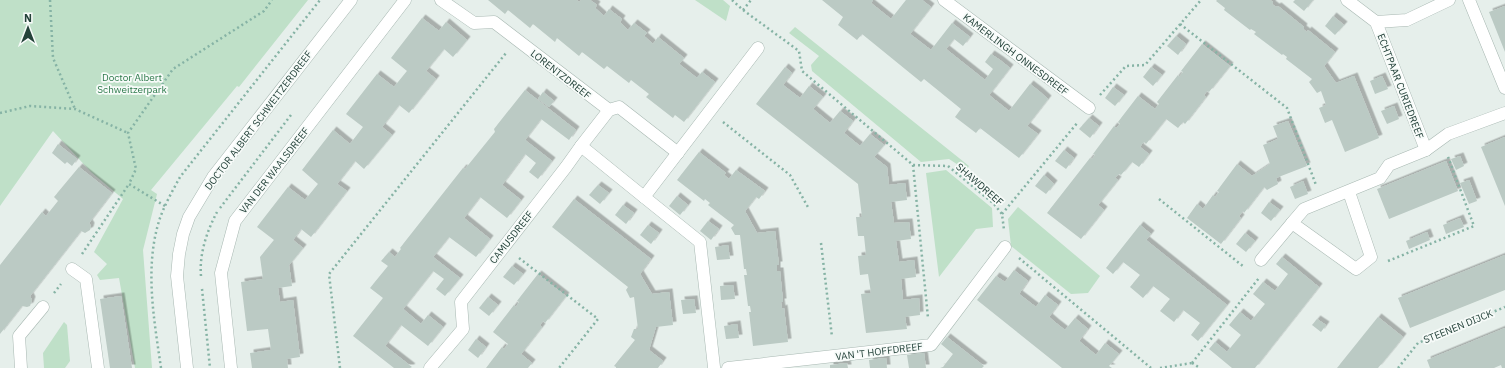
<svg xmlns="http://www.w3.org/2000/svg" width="1505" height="368" font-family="'IBM Plex Sans',sans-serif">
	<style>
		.green { fill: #bfe0c8 }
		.building { fill: #bbcac4; filter: url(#shadow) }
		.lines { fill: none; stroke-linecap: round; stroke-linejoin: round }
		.service-casing { stroke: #a8b8b2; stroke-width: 13 }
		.minor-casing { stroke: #a8b8b2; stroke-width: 13 }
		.tertiary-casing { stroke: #a8b8b2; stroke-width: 13 }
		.path { stroke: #86b3a5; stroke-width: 2.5; stroke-dasharray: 2 3; stroke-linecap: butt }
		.service { stroke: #fff; stroke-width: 12 }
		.minor { stroke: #fff; stroke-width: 12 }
		.tertiary { stroke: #fff; stroke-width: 12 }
		.labels { text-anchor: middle; stroke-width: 3.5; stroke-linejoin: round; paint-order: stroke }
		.street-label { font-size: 10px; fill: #24423a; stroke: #f7fbf9 }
		.park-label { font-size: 10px; fill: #2d7a4b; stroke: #f7fbf9 }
	</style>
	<defs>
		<filter id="shadow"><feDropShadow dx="3.5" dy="-3.5" stdDeviation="0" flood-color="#0004"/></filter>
	</defs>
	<rect width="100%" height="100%" fill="#e6efeb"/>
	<g class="green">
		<polygon points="0,0 308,0 239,87 237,86 151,190 157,194 143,250 152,368 135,368 119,278 100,280 97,275 107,264 94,252 123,199 91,172 53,131 0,206"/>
		<polygon points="695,0 723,0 730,6 726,21"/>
		<polygon points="795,27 969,166 966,170 949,159 921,162 812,71 811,65 819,56 789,33"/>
		<polygon points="946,170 992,208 993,227 976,229 939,277 926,173"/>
		<polygon points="1018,207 1100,276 1088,293 1071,294 1011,246 1008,219"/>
		<polygon points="64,322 67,325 70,361 65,368 44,368 43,353"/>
	</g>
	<g class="building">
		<polygon points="488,0 577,0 579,2 581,0 590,0 597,5 595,8 604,16 609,9 622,19 620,22 628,30 634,23 647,33 644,36 653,44 658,37 684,58 679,64 697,78 702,72 715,82 684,122 675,115 673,118 646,97 649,94 631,80 629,83 607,66 604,69 582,52 579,56 557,38 555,42 533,24 530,28 508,10 505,14"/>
		<polygon points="822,0 873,0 871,3 891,19 906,0 922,0 931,7 910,34 931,50 952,23 970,37 963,46 954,39 946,49 985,80 993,69 985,62 991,54 1000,60 1010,68 989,95 1009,111 1030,84 1039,91 1048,99 1027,126 1038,134 1019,158 980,128 976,133 955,117 961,109 924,79 921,82 862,34 857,40 838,25 843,17"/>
		<polygon points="1217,0 1270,0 1273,2 1272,4 1276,7 1278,6 1304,27 1303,29 1307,32 1308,30 1335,52 1324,66 1336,83 1354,76 1379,138 1345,152 1332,120 1325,123 1319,108 1326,105 1321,91 1317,93 1309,82 1312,79 1286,59 1287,57 1283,54 1282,55 1254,34 1256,32 1251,29 1250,30 1224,10 1225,8 1216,1"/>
		<polygon points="1295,0 1313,0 1304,11 1293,2"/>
		<polygon points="1505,6 1505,52 1489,12"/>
		<polygon points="1333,16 1344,25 1335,35 1325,26"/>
		<polygon points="422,18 439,31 446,22 467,40 453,57 444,49 426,71 436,79 409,113 399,105 382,127 392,135 364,169 355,161 337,184 347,191 311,237 301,229 293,240 303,248 289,265 292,286 278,288 280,302 293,300 300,357 287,359 288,368 252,368 250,353 271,350 268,329 247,331 241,282 263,279 260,257 274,240 257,227 288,187 305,200 318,184 302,170 333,130 350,144 363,127 346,114 377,74 394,87 407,71 391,58"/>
		<polygon points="1176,36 1186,44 1178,55 1167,46"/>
		<polygon points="1202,44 1230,66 1209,92 1207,91 1204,95 1206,97 1185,124 1183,122 1178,128 1166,119 1146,144 1144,142 1142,144 1140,147 1149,154 1139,167 1132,162 1121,175 1119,174 1115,178 1118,180 1098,205 1104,210 1081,239 1047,213 1090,158 1092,159 1095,155 1093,154 1114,126 1116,128 1120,124 1118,122 1138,96 1155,109 1159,104 1157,102 1178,75 1179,77 1183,72 1181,71"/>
		<polygon points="785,67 792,73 783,85 800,98 809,86 823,97 813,109 830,123 840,111 853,121 844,133 860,146 870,134 884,145 874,157 887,167 889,185 905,183 907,200 891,202 894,223 909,222 911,239 896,241 899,262 914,260 916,277 901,279 903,300 919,298 920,315 905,317 907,329 866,333 861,294 871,293 868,274 860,275 858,256 866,255 864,236 858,236 856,217 862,217 858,184 756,104"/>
		<polygon points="1151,67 1162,75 1153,86 1143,77"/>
		<polygon points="1382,76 1388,89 1375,94 1370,81"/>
		<polygon points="1113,87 1124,95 1115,106 1105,98"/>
		<polygon points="525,90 576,130 569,140 541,119 525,140 552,161 538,179 529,172 536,163 525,154 502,185 521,200 507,218 480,197 464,218 490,239 476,257 449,237 433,257 460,278 445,296 436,289 444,279 433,271 403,309 421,324 428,315 443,327 428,346 401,325 385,346 412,367 410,368 394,368 353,336 383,298 370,288 388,266 381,261 389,252 395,257 401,249 400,248 463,168 465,169 495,132 494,129"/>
		<polygon points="543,92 554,101 549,107 538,99"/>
		<polygon points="1394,106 1399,119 1387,124 1381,111"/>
		<polygon points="1089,118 1099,126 1090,138 1079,129"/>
		<polygon points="1288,121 1307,166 1276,178 1278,184 1267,190 1264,187 1244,213 1243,211 1239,216 1241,218 1221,244 1187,218 1197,204 1203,209 1213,195 1215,197 1219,192 1217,191 1237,164 1252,176 1270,164 1263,145 1278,139 1273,126"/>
		<polygon points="1505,137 1505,206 1481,147"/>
		<polygon points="58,144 77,159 72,166 67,162 65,164 52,153"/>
		<polygon points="1064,150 1074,158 1066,169 1055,161"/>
		<polygon points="699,152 726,173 724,175 729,179 736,170 765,191 759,199 756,197 745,211 757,233 775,231 779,265 777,265 777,271 780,271 783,302 781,302 782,309 784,308 788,342 753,346 749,312 751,312 750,306 748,306 744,275 747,275 746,269 744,269 740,235 735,235 731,228 734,225 708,205 710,203 705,199 704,201 677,180"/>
		<polygon points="1460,156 1464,166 1456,170 1451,159"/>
		<polygon points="1446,161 1458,191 1389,219 1377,189"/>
		<polygon points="79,167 112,193 89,223 91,226 90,230 85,233 81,231 30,296 32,300 30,306 27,307 22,306 0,334 0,265 42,212 46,216 58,201 54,197"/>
		<polygon points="1044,175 1054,184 1046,194 1035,186"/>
		<polygon points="1469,180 1477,201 1469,204 1460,183"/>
		<polygon points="1303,181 1308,194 1295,199 1290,187"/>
		<polygon points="598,185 609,193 600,204 589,195"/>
		<polygon points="677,196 688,205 680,215 669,206"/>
		<polygon points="574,199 651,259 640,274 652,294 669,292 673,325 656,327 649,350 663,361 658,368 616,368 616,367 614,366 635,340 631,337 634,329 638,329 634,297 630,298 626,290 628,287 552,227"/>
		<polygon points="1269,202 1280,210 1271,221 1261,213"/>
		<polygon points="623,205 634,213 626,224 615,215"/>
		<polygon points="1460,218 1464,227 1446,234 1443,225"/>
		<polygon points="708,221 719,229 711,240 700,231"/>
		<polygon points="648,225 659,233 651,244 640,235"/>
		<polygon points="1140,225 1151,234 1146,240 1227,305 1198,341 1191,335 1200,323 1183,310 1174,322 1160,311 1170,299 1153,286 1143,298 1130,287 1140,275 1123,262 1113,274 1106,268"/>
		<polygon points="1427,232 1430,240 1409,249 1406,241"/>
		<polygon points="1245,233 1255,241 1246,252 1236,244"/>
		<polygon points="728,245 730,259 717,260 715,247"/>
		<polygon points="1505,255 1505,290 1410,328 1398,298"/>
		<polygon points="1282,257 1319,287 1255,368 1232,368 1209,349 1215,342 1227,352 1241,335 1229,325 1240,312 1251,321 1265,304 1253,294 1263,282 1275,291 1288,274 1276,264"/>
		<polygon points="512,266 523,274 514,285 503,277"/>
		<polygon points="1014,270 1028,281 1019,294 1036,307 1045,295 1058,305 1049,317 1056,323 1065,330 1075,318 1088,329 1079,341 1096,355 1105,343 1119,354 1109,366 1112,368 1062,368 977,300 996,276 1005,282"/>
		<polygon points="538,274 566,296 545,323 543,321 540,325 542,327 521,354 532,363 528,368 486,368 502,347 504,349 508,344 493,332 514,305 516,307 519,302 517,301"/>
		<polygon points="733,285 735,299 721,300 720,286"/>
		<polygon points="121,296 132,368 110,368 100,299"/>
		<polygon points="488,297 498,305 489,316 479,308"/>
		<polygon points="694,299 696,313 683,314 681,300"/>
		<polygon points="1378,317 1403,337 1392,351 1378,368 1337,368"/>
		<polygon points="1317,319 1326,325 1321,332 1312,325"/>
		<polygon points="737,324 739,338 726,339 724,326"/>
		<polygon points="1505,328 1505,368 1502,368 1501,365 1494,368 1430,368 1427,360"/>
		<polygon points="947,337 984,366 982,368 940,368 943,367 953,354 941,344"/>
		<polygon points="476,339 486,347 478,358 468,350"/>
		<polygon points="924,353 926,368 909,368 907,355"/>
		<polygon points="886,358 887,368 870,368 869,360"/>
		<polygon points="847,363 848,368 830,368 830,365"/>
	</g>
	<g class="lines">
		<defs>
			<polyline id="service" points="72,269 86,279 98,368"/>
			<g id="minor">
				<polyline points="441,0 474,23 494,22 609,110 619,107 678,153"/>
				<polyline points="944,0 1089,108"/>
				<polyline points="1347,0 1376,22 1407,20 1449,0"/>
				<polyline points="1469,0 1505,88"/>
				<polyline points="1376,22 1426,150 1448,134 1505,113"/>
				<polyline points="581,146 644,197"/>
				<polyline points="1349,192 1371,257 1356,269 1292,223 1304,209 1380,178 1389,165 1426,150"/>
				<polyline points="1261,260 1292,223"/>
				<polyline points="714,367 700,242 644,197 758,48"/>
				<polyline points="21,368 19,336 43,307"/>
				<polyline points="231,368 221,273 235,221 405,0"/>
				<polyline points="430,368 463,329 461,302 566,167 581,146 609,110"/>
				<polyline points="728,368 931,345 1005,247"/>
			</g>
			<polyline id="tertiary" points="187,368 177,276 179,254 183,234 189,217 213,177 351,0"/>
		</defs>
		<use href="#service" class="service-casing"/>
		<use href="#minor" class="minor-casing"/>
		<use href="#tertiary" class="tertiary-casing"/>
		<g class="path">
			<polyline points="50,0 53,58 75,109"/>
			<polyline points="732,0 743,10 799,51 802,71 913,165 948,166 994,204 1002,214 1004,230"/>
			<polyline points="743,10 751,0"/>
			<polyline points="1180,24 1287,108 1316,185"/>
			<polyline points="1100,95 1126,66 1145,65 1201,0"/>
			<polyline points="0,113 30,106 75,109 128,133"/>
			<polyline points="723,122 790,175 809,209"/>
			<polyline points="913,165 928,318"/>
			<polyline points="1159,199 1244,267"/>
			<polyline points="165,206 129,184 136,169 128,133 173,69 264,11 272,0"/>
			<polyline points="220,208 291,115"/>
			<polyline points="1002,214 1078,122"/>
			<polyline points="821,243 832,337"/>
			<polyline points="82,254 129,184"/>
			<polyline points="519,258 598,319 559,368"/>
			<polyline points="1019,258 1151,368"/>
			<polyline points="1388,261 1474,226 1448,157"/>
			<path d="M201 276C199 254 207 231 217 212"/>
			<polyline points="202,289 210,368"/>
			<polyline points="54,293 61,284"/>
			<polyline points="1192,363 1259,278"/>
			<polyline points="1192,363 1200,368"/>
			<path d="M161 368C154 319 144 266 160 218 165 204 173 190 180 177L320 0"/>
			<polyline points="340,368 329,274 506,53"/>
			<polyline points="1160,368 1192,363"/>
			<polyline points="1398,368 1418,343 1505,307"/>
		</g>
		<use href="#service" class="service"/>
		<use href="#minor" class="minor"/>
		<use href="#tertiary" class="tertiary"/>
	</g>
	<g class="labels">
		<g class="street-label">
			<text transform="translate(1016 54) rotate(37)" y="4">KAMERLINGH ONNESDREEF</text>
			<text transform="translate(561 74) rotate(38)" y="4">LORENTZDREEF</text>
			<text transform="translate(1401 86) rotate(69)" y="4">ECHTPAAR CURIEDREEF</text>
			<text transform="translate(258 120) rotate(-53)" y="4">DOCTOR ALBERT SCHWEITZERDREEF</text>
			<text transform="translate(274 170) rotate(-52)" y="4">VAN DER WAALSDREEF</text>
			<text transform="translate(980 184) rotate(41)" y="4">SHAWDREEF</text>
			<text transform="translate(511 237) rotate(-52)" y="4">CAMUSDREEF</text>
			<text transform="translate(1458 326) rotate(-22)" y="4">STEENEN DIJCK</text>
			<text transform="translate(879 351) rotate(-7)" y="4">VAN 'T HOFFDREEF</text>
		</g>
		<g class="park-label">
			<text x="132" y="81">Doctor Albert<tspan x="132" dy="12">Schweitzerpark</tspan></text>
		</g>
	</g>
	<g transform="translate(28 28)" stroke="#f7fbf9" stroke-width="3" paint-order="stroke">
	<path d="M0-3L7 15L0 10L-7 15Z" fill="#24423a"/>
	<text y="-6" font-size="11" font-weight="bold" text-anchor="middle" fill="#24423a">N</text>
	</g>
</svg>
